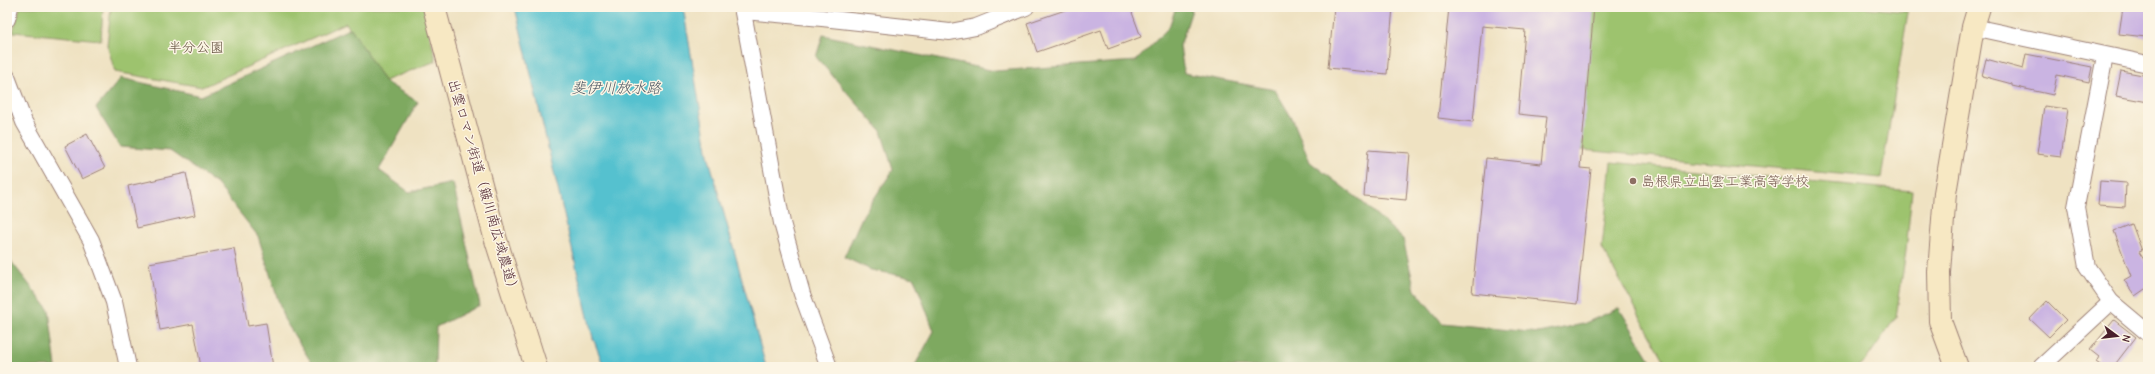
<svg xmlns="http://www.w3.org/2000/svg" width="2155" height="374" font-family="'Comic Neue','Klee One',sans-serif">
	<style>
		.green { fill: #9dc36e; stroke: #74714c }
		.forest { fill: #7ea961; stroke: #646446 }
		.water { fill: #55c1cf; stroke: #50707d }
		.building { fill: #cab4e2 }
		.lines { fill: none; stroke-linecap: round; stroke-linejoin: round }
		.street-casing { stroke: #9c8076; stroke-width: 18 }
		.secondary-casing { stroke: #9c8076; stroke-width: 24 }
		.street { stroke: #fff; stroke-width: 16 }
		.secondary { stroke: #f7e8c3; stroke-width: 22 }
		.education-dot { fill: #8d6e63; stroke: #fcf5e5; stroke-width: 1.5 }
		.labels { text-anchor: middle; stroke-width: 3; stroke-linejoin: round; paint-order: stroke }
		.park-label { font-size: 14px; fill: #63503f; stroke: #fcf5e5 }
		.education-label { font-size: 14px; fill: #785e54; stroke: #fcf5e5; text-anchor: start }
		.street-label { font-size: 14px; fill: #4a1f2b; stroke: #fcf5e5 }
		.water-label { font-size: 15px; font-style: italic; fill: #4e5864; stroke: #fcf5e5 }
	</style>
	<rect width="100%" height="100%" fill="#fcf5e5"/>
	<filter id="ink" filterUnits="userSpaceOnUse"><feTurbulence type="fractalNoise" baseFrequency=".025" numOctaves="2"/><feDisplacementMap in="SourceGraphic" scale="8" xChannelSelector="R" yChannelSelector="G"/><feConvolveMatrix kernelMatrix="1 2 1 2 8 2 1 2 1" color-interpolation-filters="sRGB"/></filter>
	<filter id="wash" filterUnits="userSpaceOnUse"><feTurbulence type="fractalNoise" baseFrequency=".012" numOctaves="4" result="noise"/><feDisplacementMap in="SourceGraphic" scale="16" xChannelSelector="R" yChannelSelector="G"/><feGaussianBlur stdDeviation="0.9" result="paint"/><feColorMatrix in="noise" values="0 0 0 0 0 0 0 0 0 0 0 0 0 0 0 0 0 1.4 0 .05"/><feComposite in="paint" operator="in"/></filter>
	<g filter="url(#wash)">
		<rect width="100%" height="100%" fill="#efe2c2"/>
		<g class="green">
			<polygon points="20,7 101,7 103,8 101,40 13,32"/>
			<polygon points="111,7 424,7 436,61 384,81 346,23 202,87 115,72 107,45"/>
			<polygon points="1587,7 1861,7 1908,12 1881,178 1572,149"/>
			<polygon points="1611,162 1912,191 1906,251 1896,317 1866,360 1857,367 1668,367 1602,248"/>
		</g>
		<g class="forest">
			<polygon points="1176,7 1193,7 1180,46 1184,73 1275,90 1293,120 1310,162 1360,200 1403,239 1415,290 1442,323 1539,333 1583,324 1619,308 1655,367 914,367 934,331 914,278 871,270 844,257 863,215 893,170 881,131 816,57 823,35 995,71 1136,61 1169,27"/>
			<polygon points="351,28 384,81 418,102 379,170 409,192 453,183 480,305 436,327 435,367 319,367 313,365 284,319 258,236 217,184 170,151 120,147 96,108 121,78 201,96"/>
			<polygon points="7,256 49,310 56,367 7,367"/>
		</g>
		<polygon class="water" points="515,7 683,7 708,155 766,367 604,367 593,338"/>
		<g id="blocks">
			<g class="building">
				<polygon points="1074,7 1130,7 1141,37 1108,49 1101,30 1037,52 1027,23"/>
				<polygon points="1334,7 1393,7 1387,74 1328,68"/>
				<polygon points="1449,7 1594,7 1580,168 1591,169 1577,304 1472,293 1486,158 1541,164 1546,117 1518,114 1525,30 1482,26 1473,122 1438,118"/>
				<polygon points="2123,7 2148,7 2146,37 2119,34"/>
				<polygon points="2026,54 2092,67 2089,82 2057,75 2053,95 2012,86 2012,84 1982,76 1986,59 2023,69"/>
				<polygon points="2121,71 2148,76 2148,102 2116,96"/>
				<polygon points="2044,106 2068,109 2061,157 2037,154"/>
				<polygon points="87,134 105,168 82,179 65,146"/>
				<polygon points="1368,150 1410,153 1406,200 1364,196"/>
				<polygon points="186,173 195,215 137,228 128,186"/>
				<polygon points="2100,181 2126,183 2125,207 2098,205"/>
				<polygon points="2132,224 2142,251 2139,252 2148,266 2148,287 2135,296 2124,280 2131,276 2114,231"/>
				<polygon points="234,248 248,326 266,323 273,367 201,367 193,324 160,330 149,263"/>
				<polygon points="2047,301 2066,320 2049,337 2030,319"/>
				<polygon points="2114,320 2136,337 2113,367 2103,367 2096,362 2099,357 2090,350"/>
			</g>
		</g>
	</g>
	<g filter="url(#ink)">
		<use href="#blocks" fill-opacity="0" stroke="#9c8076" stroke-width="1"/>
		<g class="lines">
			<defs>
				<g id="street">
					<polyline points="742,7 782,223 802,294 829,367"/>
					<polyline points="743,11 822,18 950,32 976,27 1026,7"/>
					<polyline points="7,19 10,7"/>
					<polyline points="1973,27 2148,64"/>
					<polyline points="2105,56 2076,207 2087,267 2111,302 2148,333"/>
					<polyline points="7,77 24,122 91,240 114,302 128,367"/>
					<polyline points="2041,367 2111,302"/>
				</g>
				<g id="secondary">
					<polyline points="434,7 495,237 536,367"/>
					<polyline points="1957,367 1940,321 1939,272 1945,193 1973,27 1979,7"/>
				</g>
			</defs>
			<use href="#street" class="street-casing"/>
			<use href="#secondary" class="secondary-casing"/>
			<use href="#street" class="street"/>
			<use href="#secondary" class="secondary"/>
		</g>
	</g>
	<circle class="education-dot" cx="1633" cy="181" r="4"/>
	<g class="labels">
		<g class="park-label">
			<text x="196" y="52">半分公園</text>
		</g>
		<g class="education-label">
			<text x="1641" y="186">島根県立出雲工業高等学校</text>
		</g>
		<g class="street-label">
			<text transform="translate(484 187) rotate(74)" y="5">出雲ロマン街道（簸川南広域農道）</text>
		</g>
		<g class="water-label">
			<text x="616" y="93">斐伊川放水路</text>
		</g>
	</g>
	<rect width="2155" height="374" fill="none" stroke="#fcf5e5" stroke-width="24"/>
	<g transform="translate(2117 336) rotate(105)" stroke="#fcf5e5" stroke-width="3" paint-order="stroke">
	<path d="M0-3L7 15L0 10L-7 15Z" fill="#4a1f2b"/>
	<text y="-6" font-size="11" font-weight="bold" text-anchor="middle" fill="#4a1f2b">N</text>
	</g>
</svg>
